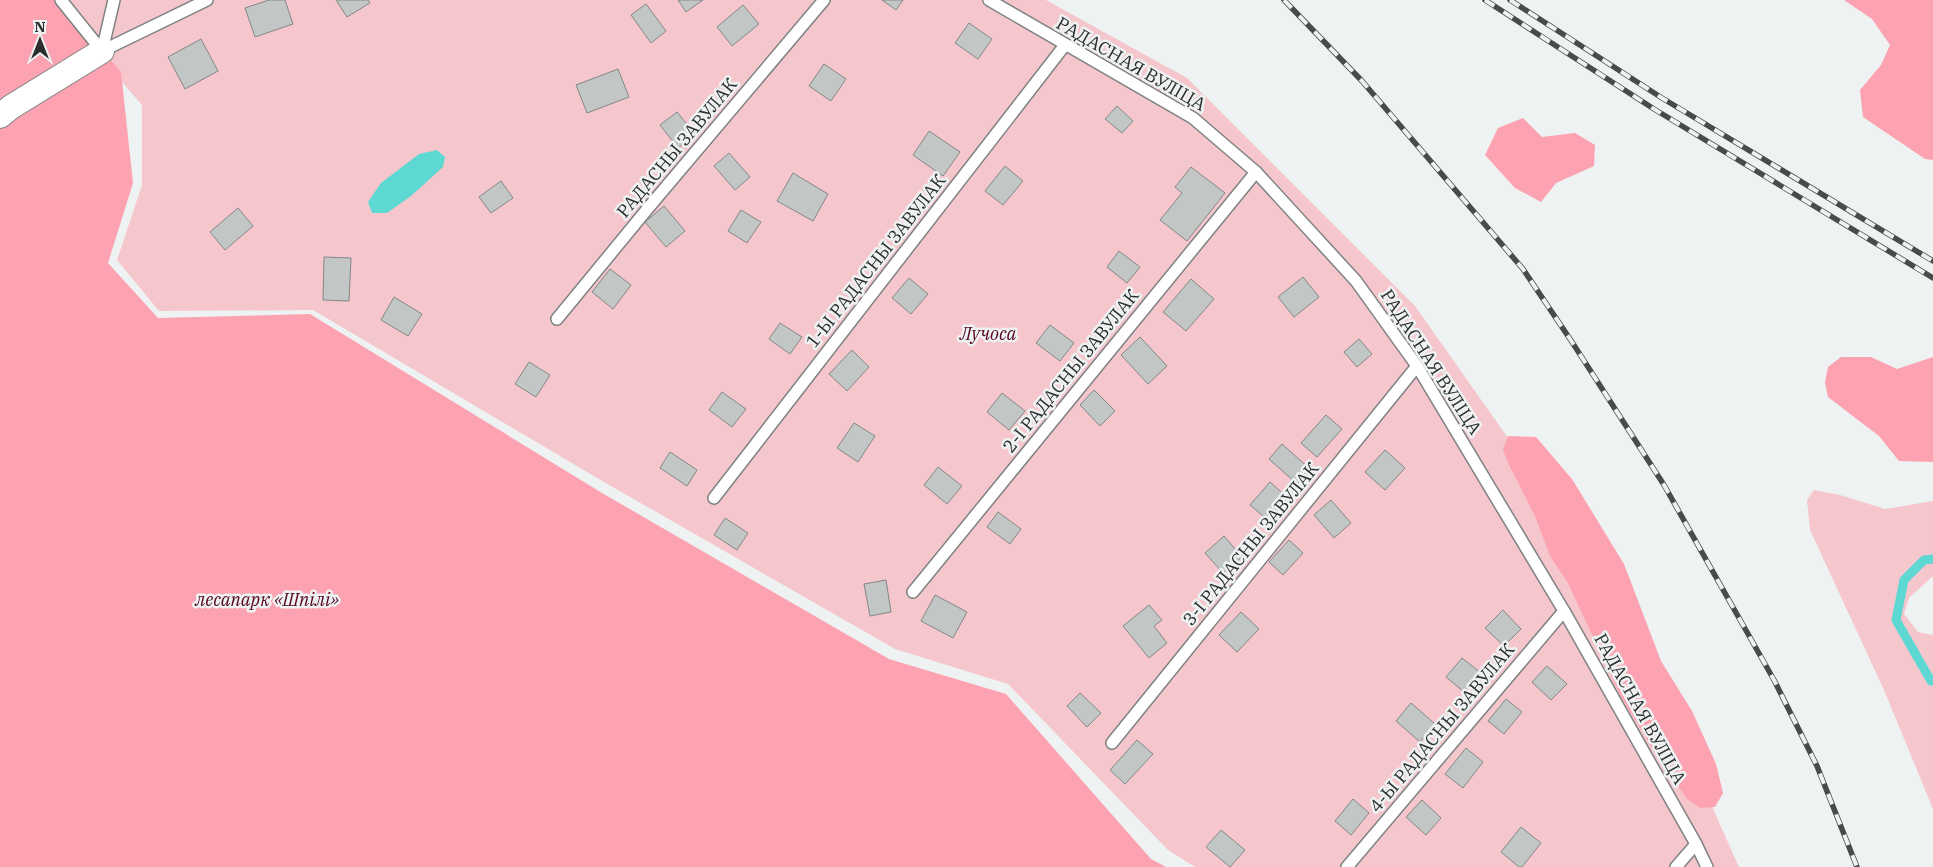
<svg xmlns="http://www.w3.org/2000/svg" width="1933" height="867" font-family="'IBM Plex Serif',serif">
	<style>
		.green { fill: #f5c7cd }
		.forest { fill: #fca2b1 }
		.water { fill: #5ed8d3 }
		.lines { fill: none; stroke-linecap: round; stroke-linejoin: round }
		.stream { stroke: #5ed8d3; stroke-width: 9 }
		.building { fill: #c2c7c6; stroke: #838787 }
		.lane-casing { stroke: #7f8282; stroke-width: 14 }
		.street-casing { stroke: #7f8282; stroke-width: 26 }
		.lane { stroke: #fff; stroke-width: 11 }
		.street { stroke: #fff; stroke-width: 24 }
		.rail-casing { stroke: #494a4a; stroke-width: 5.5 }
		.rail { stroke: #eef2f2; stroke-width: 4; stroke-dasharray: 11; stroke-linecap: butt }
		.labels { text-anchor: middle; stroke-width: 5; stroke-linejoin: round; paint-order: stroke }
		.street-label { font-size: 18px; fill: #2c2d2d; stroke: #eef2f2 }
		.park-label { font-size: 18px; font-style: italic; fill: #560621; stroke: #eef2f2 }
	</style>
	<rect width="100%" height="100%" fill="#eef2f2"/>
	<g class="green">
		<polygon points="50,0 1046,0 1187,78 1415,306 1615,590 1739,867 1195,867 1168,850 1008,684 895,649 604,482 313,310 159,311 117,260 142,185 142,105"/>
		<polygon points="1814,490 1840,495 1885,509 1933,501 1933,576 1909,598 1904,614 1918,632 1933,635 1933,809 1884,690 1810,530 1807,500"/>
	</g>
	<g class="forest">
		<polygon points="0,0 58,0 121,72 133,183 108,263 158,318 310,314 602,493 889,659 1006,694 1151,859 1166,867 0,867"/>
		<polygon points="1844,0 1933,0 1933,160 1925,159 1863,117 1860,90 1881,65 1890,45 1872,19"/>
		<polygon points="1523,118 1542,137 1575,133 1595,145 1594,166 1556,183 1541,202 1515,188 1485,155 1498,128"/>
		<polygon points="1841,357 1871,357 1897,369 1933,357 1933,462 1899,461 1879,436 1828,397 1825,382 1828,367"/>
		<polygon points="1508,436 1536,437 1572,479 1624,564 1661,661 1692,711 1716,764 1723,793 1715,807 1700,808 1687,799 1652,748 1620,695 1568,583 1550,556 1535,516 1509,465 1503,450"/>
	</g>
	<polygon class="water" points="437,150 445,157 443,167 411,196 387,213 372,213 368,202 381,183 419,154"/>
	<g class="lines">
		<polyline class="stream" points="1933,559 1924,560 1904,580 1896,620 1931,681 1933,681"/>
	</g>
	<g class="building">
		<polygon points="269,0 285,0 293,24 255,37 245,8"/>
		<polygon points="336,0 368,0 370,3 347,17"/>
		<polygon points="678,0 703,0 686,12"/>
		<polygon points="882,0 903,0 896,10"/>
		<polygon points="646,4 666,31 651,43 631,15"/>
		<polygon points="743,5 759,24 732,46 717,27"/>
		<polygon points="969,23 992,39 978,59 955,43"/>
		<polygon points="201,39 218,71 185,89 168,57"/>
		<polygon points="824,64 846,79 831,101 809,86"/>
		<polygon points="618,69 629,97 587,113 576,85"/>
		<polygon points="1117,106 1133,121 1122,133 1105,119"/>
		<polygon points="677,112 695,134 678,148 660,125"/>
		<polygon points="929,131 960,152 943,176 913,155"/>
		<polygon points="729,153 750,177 735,190 714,166"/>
		<polygon points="1005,166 1023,181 1003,205 985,191"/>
		<polygon points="1191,167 1225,193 1187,241 1160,220 1182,193 1175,187"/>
		<polygon points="793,173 828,194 813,221 777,201"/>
		<polygon points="501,181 513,198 491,213 479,197"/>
		<polygon points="664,206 685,231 666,247 645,222"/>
		<polygon points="238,208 253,226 225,250 210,232"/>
		<polygon points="741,210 761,222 747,243 728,231"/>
		<polygon points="1119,251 1140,267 1127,283 1107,267"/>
		<polygon points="324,257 351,258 349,301 323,300"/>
		<polygon points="610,269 631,285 613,309 592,292"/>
		<polygon points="1303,277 1319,297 1294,317 1278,297"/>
		<polygon points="909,278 928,294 911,314 892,298"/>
		<polygon points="1191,279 1214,299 1186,331 1163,312"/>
		<polygon points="394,297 422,314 408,336 381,320"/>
		<polygon points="780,323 802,337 790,354 769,339"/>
		<polygon points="1050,325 1074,343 1060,361 1036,343"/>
		<polygon points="1140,337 1167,366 1148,384 1121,355"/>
		<polygon points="1359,339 1372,354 1357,367 1344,352"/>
		<polygon points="852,350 869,367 847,391 829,374"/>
		<polygon points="529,362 550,375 536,397 515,384"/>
		<polygon points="1094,390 1115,411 1100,426 1080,405"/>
		<polygon points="722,392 746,409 732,427 709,410"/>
		<polygon points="1002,393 1025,411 1009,430 987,412"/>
		<polygon points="1326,415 1342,429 1317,457 1301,443"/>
		<polygon points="854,423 875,436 858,462 837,448"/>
		<polygon points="1282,444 1310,469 1297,484 1269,459"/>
		<polygon points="1385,450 1405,468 1385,490 1365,472"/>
		<polygon points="670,452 697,470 687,486 660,468"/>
		<polygon points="938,467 962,486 947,504 924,485"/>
		<polygon points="1270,482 1288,498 1269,521 1250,505"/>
		<polygon points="1331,500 1351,523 1334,538 1314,515"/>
		<polygon points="998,512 1021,529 1010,544 987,527"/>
		<polygon points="725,518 748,533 737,550 714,535"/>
		<polygon points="1224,536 1242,557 1223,573 1205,553"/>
		<polygon points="1289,540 1303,553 1283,575 1269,562"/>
		<polygon points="886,580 891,612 870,616 864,584"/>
		<polygon points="935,595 967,612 953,638 921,621"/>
		<polygon points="1149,605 1162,620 1154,626 1167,643 1149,658 1123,626"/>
		<polygon points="1503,610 1521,629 1504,646 1485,628"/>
		<polygon points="1241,612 1259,629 1237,652 1219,635"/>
		<polygon points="1462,658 1481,673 1464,692 1446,677"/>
		<polygon points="1547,666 1567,684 1551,700 1532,682"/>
		<polygon points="1080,693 1101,713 1087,727 1067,706"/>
		<polygon points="1506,699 1522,712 1504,734 1488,721"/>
		<polygon points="1411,703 1435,724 1420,742 1396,721"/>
		<polygon points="1137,740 1153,754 1125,784 1110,770"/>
		<polygon points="1466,748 1483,762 1463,788 1445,774"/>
		<polygon points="1353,799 1369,813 1351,835 1335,821"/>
		<polygon points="1422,800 1441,818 1426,835 1406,817"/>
		<polygon points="1521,827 1541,843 1522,867 1519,867 1501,852"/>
		<polygon points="1221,830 1245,850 1230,867 1206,847"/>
	</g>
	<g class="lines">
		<defs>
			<g id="lane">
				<polyline points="61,0 102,51 207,0"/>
				<polyline points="989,0 1193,118 1256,172 1356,281 1417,366 1564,611 1696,844 1707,867"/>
				<polyline points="102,51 114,0"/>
				<polyline points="557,319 649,207 824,0"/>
				<polyline points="714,498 1065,45"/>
				<polyline points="913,592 1256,172"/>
				<polyline points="1112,743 1417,366"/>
				<polyline points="1347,867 1564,611"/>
				<polyline points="1676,867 1696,844"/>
			</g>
			<polyline id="street" points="0,116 11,107 102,51"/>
		</defs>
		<use href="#lane" class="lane-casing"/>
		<use href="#street" class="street-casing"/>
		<use href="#lane" class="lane"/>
		<use href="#street" class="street"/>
		<defs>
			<g id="rail">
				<polyline points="1284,0 1362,81 1523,269 1572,342 1664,485 1774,680 1817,766 1857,867"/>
				<polyline points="1485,0 1654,109 1933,278"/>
				<polyline points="1510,0 1662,98 1933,261"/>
			</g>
		</defs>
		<use href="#rail" class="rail-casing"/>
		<use href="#rail" class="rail"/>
	</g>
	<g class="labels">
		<g class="street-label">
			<text transform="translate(1131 64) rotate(30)" y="6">РАДАСНАЯ ВУЛІЦА</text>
			<text transform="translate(677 148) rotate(-50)" y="6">РАДАСНЫ ЗАВУЛАК</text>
			<text transform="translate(876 261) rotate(-52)" y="6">1-Ы РАДАСНЫ ЗАВУЛАК</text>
			<text transform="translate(1431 362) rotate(57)" y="6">РАДАСНАЯ ВУЛІЦА</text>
			<text transform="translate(1071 371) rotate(-51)" y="6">2-І РАДАСНЫ ЗАВУЛАК</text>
			<text transform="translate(1251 544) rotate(-51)" y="6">3-І РАДАСНЫ ЗАВУЛАК</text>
			<text transform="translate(1640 709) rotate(61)" y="6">РАДАСНАЯ ВУЛІЦА</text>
			<text transform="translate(1442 728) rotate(-50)" y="6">4-Ы РАДАСНЫ ЗАВУЛАК</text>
		</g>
		<g class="park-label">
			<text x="988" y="340">Лучоса</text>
			<text x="267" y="606">лесапарк «Шпілі»</text>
		</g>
	</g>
	<g transform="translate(40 40)" stroke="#eef2f2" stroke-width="4" paint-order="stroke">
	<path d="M0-4L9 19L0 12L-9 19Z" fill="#2c2d2d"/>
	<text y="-8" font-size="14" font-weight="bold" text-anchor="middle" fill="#2c2d2d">N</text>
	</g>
</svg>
